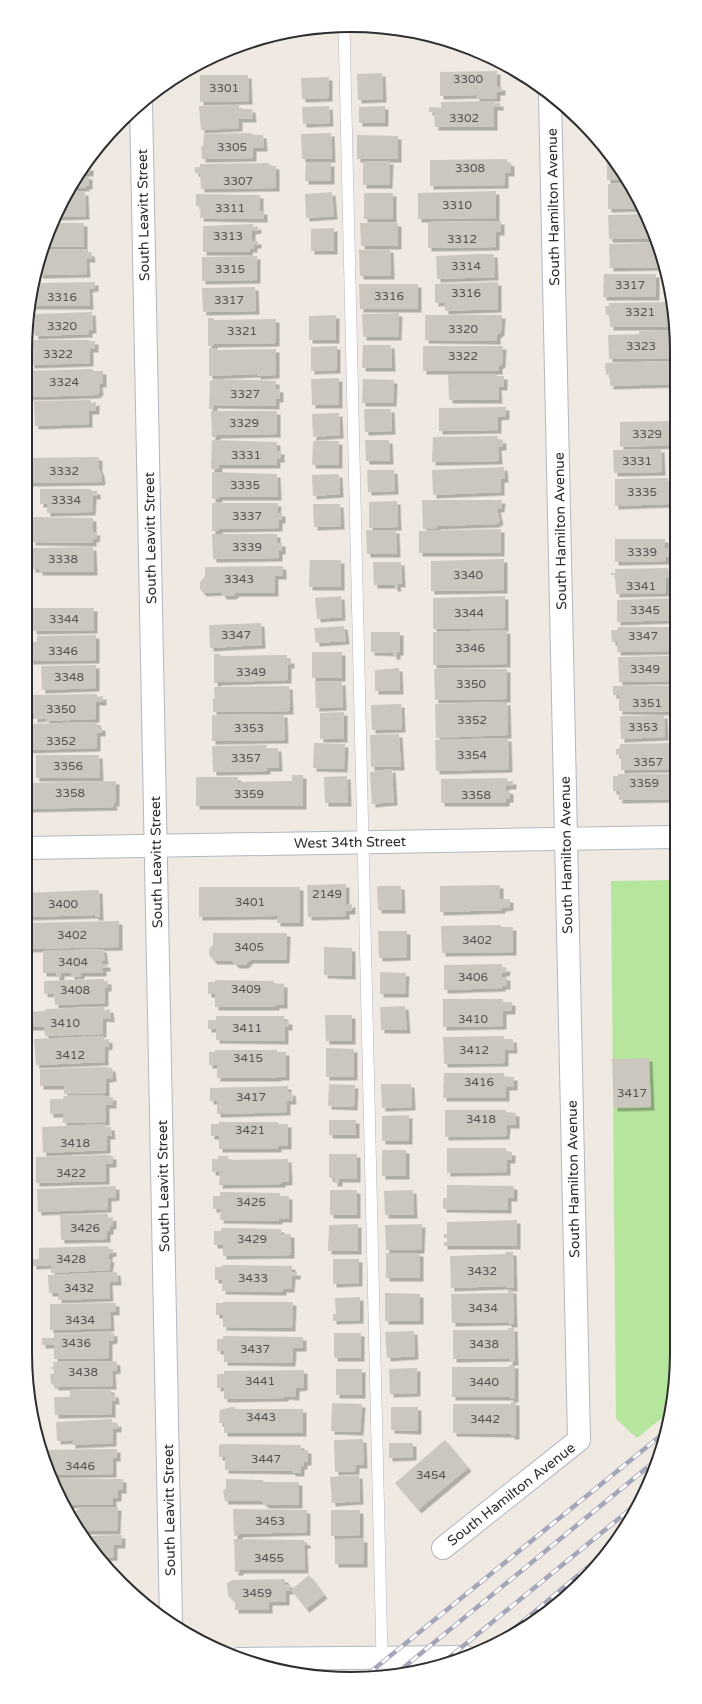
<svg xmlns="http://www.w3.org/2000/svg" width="702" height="1704" font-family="'Varela Round',sans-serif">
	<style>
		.green { fill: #b6e59e }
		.building { fill: #cbc7bf; filter: url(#shadow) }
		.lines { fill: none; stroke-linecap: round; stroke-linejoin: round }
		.service-casing { stroke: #b4b7c1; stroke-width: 12 }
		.minor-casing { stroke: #b4b7c1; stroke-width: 24 }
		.secondary-casing { stroke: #b4b7c1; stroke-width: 24 }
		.service { stroke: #fff; stroke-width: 11 }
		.minor { stroke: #fff; stroke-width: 22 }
		.secondary { stroke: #fff; stroke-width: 22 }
		.rail-casing { stroke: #a3a6b8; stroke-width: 4.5 }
		.rail { stroke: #fff; stroke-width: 3; stroke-dasharray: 9; stroke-linecap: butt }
		.labels { text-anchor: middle; stroke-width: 3; stroke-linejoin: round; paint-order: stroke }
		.number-label { font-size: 12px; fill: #555452 }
		.street-label { font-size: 14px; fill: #2e2e2e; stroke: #fff }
		.rim { fill: none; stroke: #2e2e2e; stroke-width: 2 }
	</style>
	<defs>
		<filter id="shadow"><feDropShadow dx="3.5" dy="3.5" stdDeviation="0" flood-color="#0004"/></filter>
	</defs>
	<rect width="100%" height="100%" fill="#efe9e1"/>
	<polygon class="green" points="676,880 677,1353 667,1414 637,1438 616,1419 611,881"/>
	<g class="building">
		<polygon points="497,71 497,87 502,87 502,92 497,92 497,98 476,99 476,95 440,96 440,72"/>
		<polygon points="382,73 383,99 358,100 357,74"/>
		<polygon points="200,75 248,75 249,101 200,102"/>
		<polygon points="329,77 329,98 302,99 301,78"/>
		<polygon points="494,101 494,103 500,103 500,107 494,107 494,127 435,127 434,112 429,112 429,107 441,108 441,102"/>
		<polygon points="239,105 239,109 252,109 253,119 239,119 239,128 201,130 199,106"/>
		<polygon points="329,106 330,123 303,124 302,107"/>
		<polygon points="385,106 385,123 359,123 359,107"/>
		<polygon points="252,133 252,135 263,135 264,148 253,148 253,158 202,159 201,146 203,146 204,134"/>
		<polygon points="331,133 332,159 302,159 301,134"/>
		<polygon points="357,135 398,136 398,159 357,159"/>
		<polygon points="607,156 609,156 625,180 607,180"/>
		<polygon points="507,159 507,162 511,163 511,173 505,173 505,185 430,186 430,160"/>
		<polygon points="363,161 390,161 389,185 363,185"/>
		<polygon points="269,163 269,165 276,166 276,188 201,189 200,174 195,173 195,167 200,167 200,164"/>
		<polygon points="306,163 331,163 331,181 305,181"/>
		<polygon points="85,165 85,167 90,167 90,173 85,173 85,176 89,176 89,186 86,186 86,188 69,188"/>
		<polygon points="608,184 628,184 644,208 608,209"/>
		<polygon points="496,191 496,218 418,219 418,193"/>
		<polygon points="67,192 85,192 86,216 56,217"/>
		<polygon points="332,192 334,216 306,218 305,194"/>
		<rect x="364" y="193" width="29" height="26"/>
		<polygon points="196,194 260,195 260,211 264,211 264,219 200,218 201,206 196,206"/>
		<polygon points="646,214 653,239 609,239 608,215"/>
		<polygon points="501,221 501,232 496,232 496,247 428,248 428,222"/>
		<polygon points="53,223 84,223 84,247 42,247"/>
		<polygon points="360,223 398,223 398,246 361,246"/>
		<polygon points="253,224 253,227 258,226 258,230 252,231 252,241 258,241 258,245 254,245 254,249 250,249 249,252 203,252 203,226"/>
		<polygon points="334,228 334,251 311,251 311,229"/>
		<polygon points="654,243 662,267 610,268 609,244"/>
		<polygon points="88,249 88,253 91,253 92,259 86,259 87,274 39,275 42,250"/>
		<polygon points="390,249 391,276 360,276 359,250"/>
		<polygon points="480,254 494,254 495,277 437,279 436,256"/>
		<polygon points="257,256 257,280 202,281 202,257"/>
		<polygon points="604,274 656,274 656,297 603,297"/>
		<polygon points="95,282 95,288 89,289 90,306 32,306 36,283"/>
		<polygon points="498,282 498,309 445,311 445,302 435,303 435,284"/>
		<polygon points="359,284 418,284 418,309 360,309"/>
		<polygon points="255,287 256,311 203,312 202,288"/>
		<polygon points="672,302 674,308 674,327 610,327 610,315 606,315 605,306 609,306 609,303"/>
		<polygon points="92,312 93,330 89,330 89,334 35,336 35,330 31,330 31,322 35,323 35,314"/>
		<polygon points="399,313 398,337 363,337 362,314"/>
		<polygon points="336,315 336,340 309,340 309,316"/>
		<polygon points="425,315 502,315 501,332 497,335 497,341 425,340"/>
		<polygon points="208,318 214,318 214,320 276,319 276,343 214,344 214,346 208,346"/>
		<polygon points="674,330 674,358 609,359 608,335 639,334 639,331"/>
		<polygon points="27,340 89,340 89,341 95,341 95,349 90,349 90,363 31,365 31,356 25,356"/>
		<polygon points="363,345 391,345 392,368 362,368"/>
		<polygon points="337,346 337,370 311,371 311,347"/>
		<polygon points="423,346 503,346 502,364 499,366 499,371 423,371"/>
		<polygon points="209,348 216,348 216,350 276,349 276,375 257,376 257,374 209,376"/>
		<polygon points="674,361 674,384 610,386 610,374 606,375 605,363"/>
		<polygon points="93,369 93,371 103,371 103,384 99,384 100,392 96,395 26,397 25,371"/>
		<polygon points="448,374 497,374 497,376 504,376 504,387 498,387 499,400 449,400"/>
		<polygon points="339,378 339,405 312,405 311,379"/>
		<polygon points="217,379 276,381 276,389 280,389 280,399 276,399 276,406 214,405 214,409 209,409 210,381"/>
		<polygon points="363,379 394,380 393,403 362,403"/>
		<polygon points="91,400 91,403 96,402 96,411 89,411 89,424 35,426 34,401"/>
		<polygon points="506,407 506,416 498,417 498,430 439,431 439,408"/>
		<polygon points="364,409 391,409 392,431 365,432"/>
		<polygon points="211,411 277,411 277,434 217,435 217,437 212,437"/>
		<polygon points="339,413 340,435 313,437 312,414"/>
		<polygon points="674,421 675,445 620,447 620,422"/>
		<polygon points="498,436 498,440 503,440 503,447 498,447 499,461 432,462 433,437"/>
		<polygon points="212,440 277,442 277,451 281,451 281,459 277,459 277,465 219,465 219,469 211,469"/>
		<polygon points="365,440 389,440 390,461 366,461"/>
		<polygon points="313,441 339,441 339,465 312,465"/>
		<polygon points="661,449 662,472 614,473 613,450"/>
		<polygon points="99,457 99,469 101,473 102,481 100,482 29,483 29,458"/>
		<polygon points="504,467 505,479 501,479 501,492 433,495 432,470"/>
		<polygon points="367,470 394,470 395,491 368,492"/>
		<polygon points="212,472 277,474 278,497 219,497 219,499 212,499"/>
		<polygon points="339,474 340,494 313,496 312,475"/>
		<polygon points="668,478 669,504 615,506 615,479"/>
		<polygon points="40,489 91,489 91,491 97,491 97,496 93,496 92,512 47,513 47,504 40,504"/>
		<polygon points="422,500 502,500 501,509 497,509 500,521 496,524 437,526 437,528 423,529"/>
		<polygon points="397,501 398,527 369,528 369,502"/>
		<polygon points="212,503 278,503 277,513 282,513 282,520 279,520 279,528 219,529 219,531 212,531"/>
		<polygon points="313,504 340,504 341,526 314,527"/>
		<polygon points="32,517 93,518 93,532 97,532 96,539 93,539 93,543 32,542"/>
		<polygon points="501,529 501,553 419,553 419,531"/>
		<polygon points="366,530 396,530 397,554 367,554"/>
		<polygon points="212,534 277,534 277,543 282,543 282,551 279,551 279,558 213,559"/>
		<polygon points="615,539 665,539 665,548 669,548 670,557 666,557 666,561 615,562"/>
		<polygon points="93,547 94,572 39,572 39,569 32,569 32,548"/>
		<polygon points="504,559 504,590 431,591 431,561"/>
		<polygon points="310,560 341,560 341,587 309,587"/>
		<polygon points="373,562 401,562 402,584 397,584 398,588 394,588 394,585 374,585"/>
		<polygon points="283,566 283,576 275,576 275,593 236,593 233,596 223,596 221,592 203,593 200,589 200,582 205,576 205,567"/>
		<polygon points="668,568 671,578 666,578 666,593 616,594 615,575 611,575 611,573 615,573 615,569"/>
		<polygon points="341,596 342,617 317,619 315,598"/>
		<polygon points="505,596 505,628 433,629 433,598"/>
		<polygon points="672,598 673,620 617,622 617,600"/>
		<polygon points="33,608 94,608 94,630 33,631"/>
		<polygon points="261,623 262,645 210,648 209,625"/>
		<polygon points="344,626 346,641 316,643 314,628"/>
		<polygon points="618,627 675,627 675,651 617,652 617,642 612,642 611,630 618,630"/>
		<polygon points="507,630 507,664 433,665 433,632"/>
		<polygon points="371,632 400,632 400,652 397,652 397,656 393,656 393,653 371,652"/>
		<polygon points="96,635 96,660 30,661 30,642 37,642 37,636"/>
		<rect x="312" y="652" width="30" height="26"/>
		<polygon points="214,654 220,654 220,656 287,655 287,660 291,660 291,665 288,665 288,680 218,682 218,683 214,683"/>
		<polygon points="671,656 671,681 619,682 618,657"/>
		<polygon points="96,665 96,688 42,690 41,666"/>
		<polygon points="399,668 400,691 375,691 375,670"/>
		<polygon points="434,669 507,669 507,699 435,700"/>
		<polygon points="315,682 342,682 343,707 316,708"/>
		<polygon points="289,686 290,711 213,712 213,698 215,699 214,687"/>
		<polygon points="613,686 675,686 675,712 619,711 619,695 613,695"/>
		<polygon points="97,694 97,697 103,696 103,702 96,702 96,719 46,721 46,718 34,719 34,715 25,715 25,700 33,700 33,695"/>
		<polygon points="507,702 508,735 436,738 435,704"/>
		<polygon points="401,704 402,729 372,730 371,705"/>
		<polygon points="344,712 344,739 320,739 320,713"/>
		<polygon points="284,714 285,740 212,741 212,715"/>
		<polygon points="664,715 665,737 621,739 620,716"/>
		<polygon points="97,722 97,727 102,727 102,733 97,733 97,748 25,750 25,724"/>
		<polygon points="399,734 401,767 371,767 370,735"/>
		<polygon points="508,738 509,769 436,771 435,740"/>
		<polygon points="314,743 345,744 344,769 313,768"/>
		<polygon points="675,743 675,769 621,770 621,754 616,755 616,749 620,748 620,744"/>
		<polygon points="267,745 266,748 278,748 279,768 267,768 267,771 213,772 212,746"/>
		<polygon points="36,755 99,755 100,778 36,778"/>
		<polygon points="392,769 394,802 372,804 370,772"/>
		<polygon points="618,774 675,774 676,799 619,800 619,791 613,791 613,776 618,776"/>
		<polygon points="292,775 303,775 303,806 196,806 196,777 238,777 238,782 292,781"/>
		<polygon points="347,776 348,803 325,803 324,777"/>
		<polygon points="507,778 507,781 513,781 513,786 506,786 506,790 510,791 510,799 506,799 506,803 441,803 441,779"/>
		<polygon points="116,781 116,803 113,803 114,807 25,809 25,783"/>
		<polygon points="346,884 346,905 352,904 352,911 346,911 346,916 308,917 307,885"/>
		<polygon points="500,885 500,899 510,899 510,907 502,908 502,910 440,912 440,886"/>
		<polygon points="377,886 401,886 402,910 378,910"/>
		<polygon points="199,887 300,887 300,923 277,923 277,916 199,917"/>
		<polygon points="94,890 99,890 100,917 95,917 95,915 26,917 26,893"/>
		<polygon points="119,921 119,947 25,949 25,923"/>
		<polygon points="501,925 501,927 513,927 513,952 442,953 441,926"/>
		<polygon points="378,931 407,931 407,957 379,958"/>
		<polygon points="213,933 287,933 286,960 250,960 245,965 236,965 232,961 214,961 209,955 209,949 213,945"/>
		<polygon points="324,947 352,948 352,976 324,975"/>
		<polygon points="103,949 105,961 102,961 102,964 107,964 107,968 103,968 103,973 81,973 81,976 71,977 71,973 61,973 61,977 56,977 56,973 43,973 43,951"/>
		<polygon points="502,964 503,968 507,968 506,973 502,973 502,977 507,977 507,986 502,986 502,988 444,990 444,965"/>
		<polygon points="380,972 406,973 405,994 380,994"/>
		<polygon points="104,979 104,981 108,981 108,988 105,988 105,1003 55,1005 54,993 44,994 44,981"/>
		<polygon points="215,980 274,981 274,983 284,984 284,1005 276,1005 276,1007 215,1007 215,994 208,994 208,982 215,982"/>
		<polygon points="443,999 503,999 503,1002 512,1002 512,1011 503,1011 503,1026 443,1027"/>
		<polygon points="405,1006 407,1030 381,1030 380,1007"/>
		<polygon points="104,1007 104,1010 110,1009 111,1019 103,1018 103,1034 45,1036 44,1027 26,1027 26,1012 45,1011 46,1009"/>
		<polygon points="325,1015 352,1015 352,1041 326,1041"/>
		<polygon points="216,1016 284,1016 284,1021 289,1021 289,1027 285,1027 285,1041 216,1040 216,1029 208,1029 208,1020 216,1020"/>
		<polygon points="104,1036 104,1040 109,1039 109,1046 105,1047 105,1062 36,1065 34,1039"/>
		<polygon points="504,1036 504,1039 513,1039 514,1050 505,1050 505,1063 444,1064 443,1037"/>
		<polygon points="326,1048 354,1049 354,1077 326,1077"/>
		<polygon points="215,1050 277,1050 277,1052 286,1052 286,1077 278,1077 278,1078 217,1078 217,1065 209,1065 209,1052 215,1052"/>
		<polygon points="649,1058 651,1107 614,1108 612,1059"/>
		<polygon points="104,1067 112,1068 113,1078 106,1079 106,1093 64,1094 64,1086 40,1086 40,1069"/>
		<polygon points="444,1073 504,1073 504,1077 514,1077 514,1087 506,1087 506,1098 443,1098"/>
		<polygon points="329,1084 355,1085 354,1107 328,1106"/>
		<polygon points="381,1084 411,1084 412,1107 382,1108"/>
		<polygon points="288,1086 288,1093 292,1092 293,1101 287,1101 287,1112 217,1114 217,1101 210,1101 210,1088"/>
		<polygon points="105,1095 105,1097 113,1097 113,1105 106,1105 106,1122 63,1123 63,1114 50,1114 50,1099 63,1099 64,1096"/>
		<polygon points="445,1110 506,1110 506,1112 516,1113 516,1125 507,1125 506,1136 445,1137"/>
		<polygon points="409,1115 409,1141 382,1141 382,1116"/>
		<rect x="329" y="1120" width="27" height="15"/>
		<polygon points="219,1122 278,1122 278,1124 288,1124 288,1146 278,1146 278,1149 219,1149 219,1136 211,1136 211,1124 219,1124"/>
		<polygon points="106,1124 106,1127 111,1127 112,1136 107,1136 107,1150 43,1153 42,1127"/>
		<polygon points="447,1148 506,1148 506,1152 512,1152 512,1160 507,1160 507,1172 447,1173"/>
		<rect x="382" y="1150" width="24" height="26"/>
		<polygon points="329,1154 357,1154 357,1179 339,1179 339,1183 334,1183 334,1178 329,1178"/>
		<polygon points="106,1155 113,1156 113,1164 106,1164 106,1181 36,1183 36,1157"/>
		<polygon points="218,1156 228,1156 228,1160 288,1159 289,1182 282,1182 282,1184 219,1185 220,1172 212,1172 212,1159 218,1159"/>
		<polygon points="447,1185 514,1186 514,1198 508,1198 508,1210 443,1209 443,1198 447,1198"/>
		<polygon points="116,1186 116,1197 108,1198 108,1209 38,1212 37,1189"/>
		<rect x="330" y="1190" width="27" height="25"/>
		<polygon points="413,1190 414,1215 385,1215 384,1191"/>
		<polygon points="220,1192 280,1193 280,1196 289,1196 289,1219 279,1219 279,1221 220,1220 221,1209 213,1209 213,1196 220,1196"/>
		<polygon points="108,1214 108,1218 113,1217 113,1226 110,1226 110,1231 107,1231 107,1239 61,1240 60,1215"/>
		<polygon points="517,1220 517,1246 444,1246 444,1242 447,1242 447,1238 444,1238 444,1234 447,1234 447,1222"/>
		<polygon points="358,1224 358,1251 328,1251 329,1225"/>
		<polygon points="422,1224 421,1250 386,1250 385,1225"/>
		<polygon points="221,1228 281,1229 281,1234 291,1234 291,1255 223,1256 223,1245 214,1245 214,1231 221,1231"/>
		<polygon points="108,1246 109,1249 113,1249 113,1253 109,1254 109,1259 111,1259 109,1270 51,1273 51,1265 33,1266 33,1259 39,1259 39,1248"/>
		<polygon points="506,1252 513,1252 514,1288 506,1288 506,1286 451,1288 450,1256 506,1254"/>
		<rect x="386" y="1253" width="34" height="25"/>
		<polygon points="333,1259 359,1259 359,1283 333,1284"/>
		<polygon points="222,1265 292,1266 292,1272 297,1272 297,1276 292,1276 291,1289 283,1289 283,1292 222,1291 222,1280 215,1280 215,1267 222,1267"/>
		<polygon points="117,1272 118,1282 109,1282 110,1298 58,1300 58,1293 49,1293 48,1275"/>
		<polygon points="508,1290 513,1290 514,1324 508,1324 508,1322 452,1323 451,1294 508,1293"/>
		<polygon points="385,1293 420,1294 420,1321 385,1321"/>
		<polygon points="360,1297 360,1320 333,1321 333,1314 336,1314 335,1298"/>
		<polygon points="223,1302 293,1302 292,1328 223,1327 223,1315 216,1315 216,1303 223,1303"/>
		<polygon points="109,1303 116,1303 116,1312 110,1312 111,1328 50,1330 50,1304"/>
		<polygon points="508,1328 514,1328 515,1362 509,1362 509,1358 453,1359 453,1330 508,1330"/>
		<polygon points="414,1331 415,1356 387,1358 385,1332"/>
		<polygon points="109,1332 114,1333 114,1340 109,1341 109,1358 54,1359 54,1345 42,1345 42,1338 54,1338 54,1334"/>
		<rect x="334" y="1333" width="27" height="25"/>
		<polygon points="223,1336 303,1337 303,1348 293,1348 292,1363 224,1362 224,1351 217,1351 217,1339 223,1339"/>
		<polygon points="112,1361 117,1362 117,1370 112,1371 113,1386 55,1387 55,1385 51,1384 50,1374 54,1374 54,1369 51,1369 51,1367 54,1367 53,1362"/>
		<polygon points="509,1365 515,1365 515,1399 510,1399 510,1397 452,1397 452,1367 509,1367"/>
		<polygon points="417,1368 417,1393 390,1394 389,1369"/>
		<rect x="336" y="1369" width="26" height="26"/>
		<polygon points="304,1370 304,1387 296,1388 296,1397 285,1396 285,1398 224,1399 224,1387 217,1388 217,1374 224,1374 224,1371"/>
		<polygon points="111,1389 111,1394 115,1394 116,1401 112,1401 112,1414 55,1415 54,1397 70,1397 70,1390"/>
		<polygon points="511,1402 516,1402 516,1436 511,1436 511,1434 453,1433 453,1404 511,1404"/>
		<polygon points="332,1403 362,1404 360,1432 331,1431"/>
		<polygon points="232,1407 235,1407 235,1409 303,1409 303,1433 224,1433 224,1423 219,1423 220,1410"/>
		<polygon points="391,1407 418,1407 418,1431 391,1430"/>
		<polygon points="112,1419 112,1424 118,1423 118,1429 113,1429 113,1443 72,1445 72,1440 57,1441 56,1422"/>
		<polygon points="363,1439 364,1465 356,1465 356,1471 335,1472 334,1440"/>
		<polygon points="445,1440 468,1468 418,1510 395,1483"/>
		<polygon points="389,1443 413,1443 413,1457 389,1458"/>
		<polygon points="225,1444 301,1445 301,1450 308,1450 308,1462 304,1462 304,1466 301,1466 301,1473 292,1473 292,1471 225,1470 225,1457 219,1457 219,1445"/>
		<polygon points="117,1449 117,1458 113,1458 113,1474 50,1475 42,1458 41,1450"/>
		<polygon points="359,1475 360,1501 332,1503 330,1477"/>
		<polygon points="59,1479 123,1479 123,1490 118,1490 118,1498 113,1498 113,1505 63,1505 55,1487 59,1487"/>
		<polygon points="226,1479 262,1480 265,1482 299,1482 299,1505 266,1505 261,1501 225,1501 223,1491 226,1488"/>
		<polygon points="78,1507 118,1507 117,1531 79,1531 67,1511 77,1511"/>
		<polygon points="233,1509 307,1510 307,1532 239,1534 239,1536 234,1536"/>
		<polygon points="331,1510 360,1510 360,1535 331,1536"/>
		<polygon points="122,1535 122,1545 114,1545 114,1557 99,1558 83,1536"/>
		<polygon points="234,1539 304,1540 304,1542 307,1542 307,1545 304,1545 305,1570 240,1570 240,1572 235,1572"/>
		<rect x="335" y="1539" width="29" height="25"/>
		<polygon points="309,1575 324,1595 306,1609 291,1590"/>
		<polygon points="285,1579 285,1584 290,1584 290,1591 286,1591 286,1602 269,1602 269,1610 235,1610 235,1601 228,1596 227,1583 233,1580"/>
	</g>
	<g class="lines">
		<defs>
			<polyline id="service" points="344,26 382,1657"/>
			<g id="minor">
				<polyline points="141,103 171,1622"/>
				<polyline points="25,848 676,837"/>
				<polyline points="443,1548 579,1440 550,96"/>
			</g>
			<polyline id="secondary" points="239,1659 466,1657"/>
		</defs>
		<use href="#service" class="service-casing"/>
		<use href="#minor" class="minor-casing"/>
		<use href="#secondary" class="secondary-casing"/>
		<use href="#service" class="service"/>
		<use href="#minor" class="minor"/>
		<use href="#secondary" class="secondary"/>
		<defs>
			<g id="rail">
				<polyline points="496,1644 612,1547"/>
				<polyline points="440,1665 633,1507"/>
				<polyline points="397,1673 660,1457"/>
				<polyline points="368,1674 664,1433"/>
			</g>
		</defs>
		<use href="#rail" class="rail-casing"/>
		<use href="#rail" class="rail"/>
	</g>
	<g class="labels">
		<g class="number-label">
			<text x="468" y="83">3300</text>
			<text x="224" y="92">3301</text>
			<text x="464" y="122">3302</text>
			<text x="232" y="151">3305</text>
			<text x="470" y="172">3308</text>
			<text x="238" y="185">3307</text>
			<text x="457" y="209">3310</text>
			<text x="230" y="212">3311</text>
			<text x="228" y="240">3313</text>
			<text x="462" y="243">3312</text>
			<text x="466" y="270">3314</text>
			<text x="230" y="273">3315</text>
			<text x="630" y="289">3317</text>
			<text x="466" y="297">3316</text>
			<text x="389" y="300">3316</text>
			<text x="62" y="301">3316</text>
			<text x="229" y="304">3317</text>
			<text x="640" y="316">3321</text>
			<text x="62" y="330">3320</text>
			<text x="463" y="333">3320</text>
			<text x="242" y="335">3321</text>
			<text x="641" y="350">3323</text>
			<text x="58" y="358">3322</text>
			<text x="463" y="360">3322</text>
			<text x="64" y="386">3324</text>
			<text x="245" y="398">3327</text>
			<text x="244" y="427">3329</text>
			<text x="647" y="438">3329</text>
			<text x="246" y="459">3331</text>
			<text x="637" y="465">3331</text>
			<text x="64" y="475">3332</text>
			<text x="245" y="489">3335</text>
			<text x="642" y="496">3335</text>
			<text x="66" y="504">3334</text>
			<text x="247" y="520">3337</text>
			<text x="247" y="551">3339</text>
			<text x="642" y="556">3339</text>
			<text x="63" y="563">3338</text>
			<text x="468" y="579">3340</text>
			<text x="239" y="583">3343</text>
			<text x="641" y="590">3341</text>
			<text x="645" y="614">3345</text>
			<text x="469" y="617">3344</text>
			<text x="64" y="623">3344</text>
			<text x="236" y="639">3347</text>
			<text x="643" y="640">3347</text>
			<text x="470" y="652">3346</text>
			<text x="63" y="655">3346</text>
			<text x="645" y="673">3349</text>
			<text x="251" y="676">3349</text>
			<text x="69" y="681">3348</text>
			<text x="471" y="688">3350</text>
			<text x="647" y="707">3351</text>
			<text x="61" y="713">3350</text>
			<text x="472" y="724">3352</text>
			<text x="643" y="731">3353</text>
			<text x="249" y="732">3353</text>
			<text x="61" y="745">3352</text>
			<text x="472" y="759">3354</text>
			<text x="246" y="762">3357</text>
			<text x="648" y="766">3357</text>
			<text x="68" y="770">3356</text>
			<text x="644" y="787">3359</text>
			<text x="70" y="797">3358</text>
			<text x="249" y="798">3359</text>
			<text x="476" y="799">3358</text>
			<text x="327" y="898">2149</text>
			<text x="250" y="906">3401</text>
			<text x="63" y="908">3400</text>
			<text x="72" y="939">3402</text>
			<text x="477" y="944">3402</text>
			<text x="249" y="951">3405</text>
			<text x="73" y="966">3404</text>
			<text x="473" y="981">3406</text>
			<text x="246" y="993">3409</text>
			<text x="75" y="994">3408</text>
			<text x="473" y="1023">3410</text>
			<text x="65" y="1027">3410</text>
			<text x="247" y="1032">3411</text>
			<text x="474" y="1054">3412</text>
			<text x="70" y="1059">3412</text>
			<text x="248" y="1062">3415</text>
			<text x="479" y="1086">3416</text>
			<text x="632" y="1097">3417</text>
			<text x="251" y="1101">3417</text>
			<text x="481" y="1123">3418</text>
			<text x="250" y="1134">3421</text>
			<text x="75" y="1147">3418</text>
			<text x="71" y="1177">3422</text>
			<text x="251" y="1206">3425</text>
			<text x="85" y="1232">3426</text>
			<text x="252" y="1243">3429</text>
			<text x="71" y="1263">3428</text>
			<text x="482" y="1275">3432</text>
			<text x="253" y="1282">3433</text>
			<text x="79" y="1292">3432</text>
			<text x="483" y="1312">3434</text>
			<text x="80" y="1324">3434</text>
			<text x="76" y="1347">3436</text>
			<text x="484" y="1348">3438</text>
			<text x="255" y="1353">3437</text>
			<text x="83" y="1376">3438</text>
			<text x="260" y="1385">3441</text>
			<text x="484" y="1386">3440</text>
			<text x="261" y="1421">3443</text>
			<text x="485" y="1423">3442</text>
			<text x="266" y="1463">3447</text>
			<text x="80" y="1470">3446</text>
			<text x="431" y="1479">3454</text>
			<text x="270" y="1525">3453</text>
			<text x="269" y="1562">3455</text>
			<text x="257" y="1597">3459</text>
		</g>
		<g class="street-label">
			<text transform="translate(553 207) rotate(-91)" y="5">South Hamilton Avenue</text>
			<text transform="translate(143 215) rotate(-91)" y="5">South Leavitt Street</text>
			<text transform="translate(560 531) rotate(-91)" y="5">South Hamilton Avenue</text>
			<text transform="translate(150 538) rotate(-91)" y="5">South Leavitt Street</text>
			<text transform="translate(350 842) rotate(-1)" y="5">West 34th Street</text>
			<text transform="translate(566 855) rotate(-91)" y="5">South Hamilton Avenue</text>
			<text transform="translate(156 862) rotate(-91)" y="5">South Leavitt Street</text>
			<text transform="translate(573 1179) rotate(-91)" y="5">South Hamilton Avenue</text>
			<text transform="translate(163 1186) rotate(-91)" y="5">South Leavitt Street</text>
			<text transform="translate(511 1494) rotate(-38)" y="5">South Hamilton Avenue</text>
			<text transform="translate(169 1510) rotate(-91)" y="5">South Leavitt Street</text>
		</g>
	</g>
	<path d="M0 0H702V1704H0ZM351 32H351A319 319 0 0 1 670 351V1353A319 319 0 0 1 351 1672H351A319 319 0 0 1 32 1353V351A319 319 0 0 1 351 32Z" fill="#fff" fill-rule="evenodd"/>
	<path class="rim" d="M351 32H351A319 319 0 0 1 670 351V1353A319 319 0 0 1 351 1672H351A319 319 0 0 1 32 1353V351A319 319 0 0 1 351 32Z"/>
</svg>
